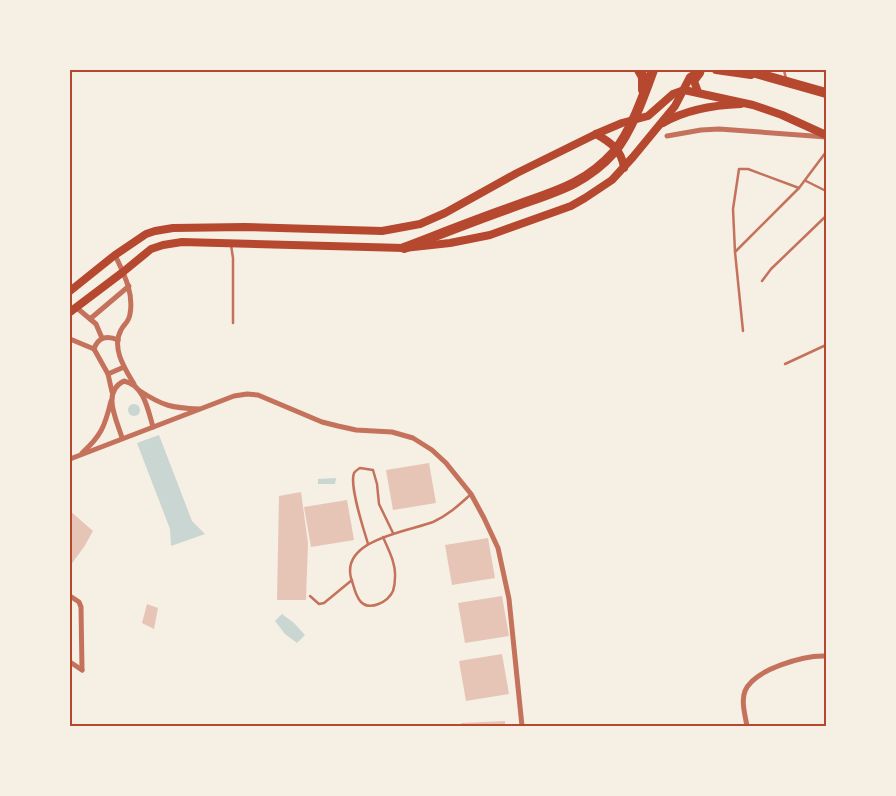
<svg xmlns="http://www.w3.org/2000/svg" width="896" height="796" font-family="'Alegreya Sans',sans-serif">
	<style>
		.water { fill: #c9d6d2 }
		.building { fill: #e6c5b7 }
		.lines { fill: none; stroke-linecap: round; stroke-linejoin: round }
		.service { stroke: #c5725c; stroke-width: 2.5 }
		.minor { stroke: #c5725c; stroke-width: 5 }
		.secondary { stroke: #b5482f; stroke-width: 8 }
		.motorway { stroke: #b5482f; stroke-width: 10 }
		.neatline { fill: none; stroke: #b5482f; stroke-width: 2 }
	</style>
	<rect width="100%" height="100%" fill="#f6efe4"/>
	<g class="water">
		<circle cx="134" cy="410" r="6"/>
		<polygon points="159,435 192,521 205,534 171,546 170,529 137,443"/>
		<polygon points="336,478 335,484 318,484 318,479"/>
		<polygon points="282,614 294,623 305,635 297,643 285,634 275,621"/>
	</g>
	<g class="building">
		<polygon points="429,463 436,503 393,510 386,470"/>
		<polygon points="301,492 308,543 306,600 277,600 279,496"/>
		<polygon points="347,500 354,540 311,547 304,507"/>
		<polygon points="70,511 93,531 84,547 70,566"/>
		<polygon points="488,538 495,578 452,585 445,545"/>
		<polygon points="502,596 509,636 465,643 458,603"/>
		<polygon points="147,604 158,608 154,629 142,623"/>
		<polygon points="502,654 509,694 466,701 459,661"/>
		<polygon points="505,721 505,726 461,726 461,723"/>
	</g>
	<g class="lines">
		<g class="service">
			<polyline points="784,70 786,79"/>
			<polyline points="806,181 826,191"/>
			<polyline points="231,245 233,258 233,323"/>
			<polyline points="735,252 733,209 739,169 748,169 799,188"/>
			<polyline points="762,281 771,269 826,216"/>
			<polyline points="743,331 735,252 799,188 826,152"/>
			<polyline points="785,364 826,345"/>
			<path d="M383 537C388 549 396 563 395 577 395 581 394 588 393 591 388 602 370 611 361 602 355 596 354 586 351 578 341 539 410 531 433 522 448 515 458 506 470 495"/>
			<path d="M368 544C364 530 349 486 354 473 356 470 357 470 360 468L373 470 377 484 379 504 393 533"/>
			<polyline points="310,596 319,604 324,603 352,580"/>
		</g>
		<g class="minor">
			<polyline points="667,136 701,130 719,129 826,137"/>
			<path d="M115 255C124 274 134 293 130 314 129 322 124 324 121 330 111 348 125 369 134 384"/>
			<polyline points="77,308 96,324 102,338"/>
			<polyline points="90,319 129,286"/>
			<polyline points="70,339 94,349 108,374 112,392"/>
			<path d="M94 349C98 337 107 335 118 340"/>
			<polyline points="108,374 124,367"/>
			<path d="M140 391C163 406 172 408 199 409"/>
			<path d="M122 438C117 420 101 392 124 381 144 385 148 410 153 427"/>
			<path d="M82 453C101 436 105 426 111 401"/>
			<polyline points="70,459 234,396 247,394 258,395 322,422 338,426 356,430 392,432 413,438 432,450 446,463 471,494 484,518 498,548 509,599 522,726"/>
			<polyline points="70,596 79,602 81,607 82,670"/>
			<polyline points="70,662 82,670"/>
			<path d="M747 726C745 715 741 701 745 691 754 669 805 655 826 656"/>
		</g>
		<g class="secondary">
			<polyline points="716,70 751,75"/>
			<polyline points="698,92 694,81 700,73"/>
			<path d="M663 123C687 109 714 105 741 104"/>
			<path d="M596 134C610 142 622 150 624 168"/>
			<polyline points="70,291 115,255 146,234 155,231 173,228 245,227 382,231 420,224 445,213 517,173 596,134 622,123 648,116 673,94 684,90 753,105 782,115 826,135"/>
			<polyline points="70,312 123,272 151,249 163,245 182,242 404,248 450,243 490,235 571,206 585,198 612,180 633,157 675,106 690,77 701,70"/>
		</g>
		<g class="motorway">
			<polyline points="639,70 643,77 643,90"/>
			<polyline points="745,70 826,93"/>
			<path d="M404 248C438 235 473 221 507 209 549 193 583 187 614 152 631 132 644 95 653 70"/>
		</g>
	</g>
	<rect width="896" height="796" fill="none" stroke="#f6efe4" stroke-width="142"/>
	<rect x="71" y="71" width="754" height="654" class="neatline"/>
</svg>
